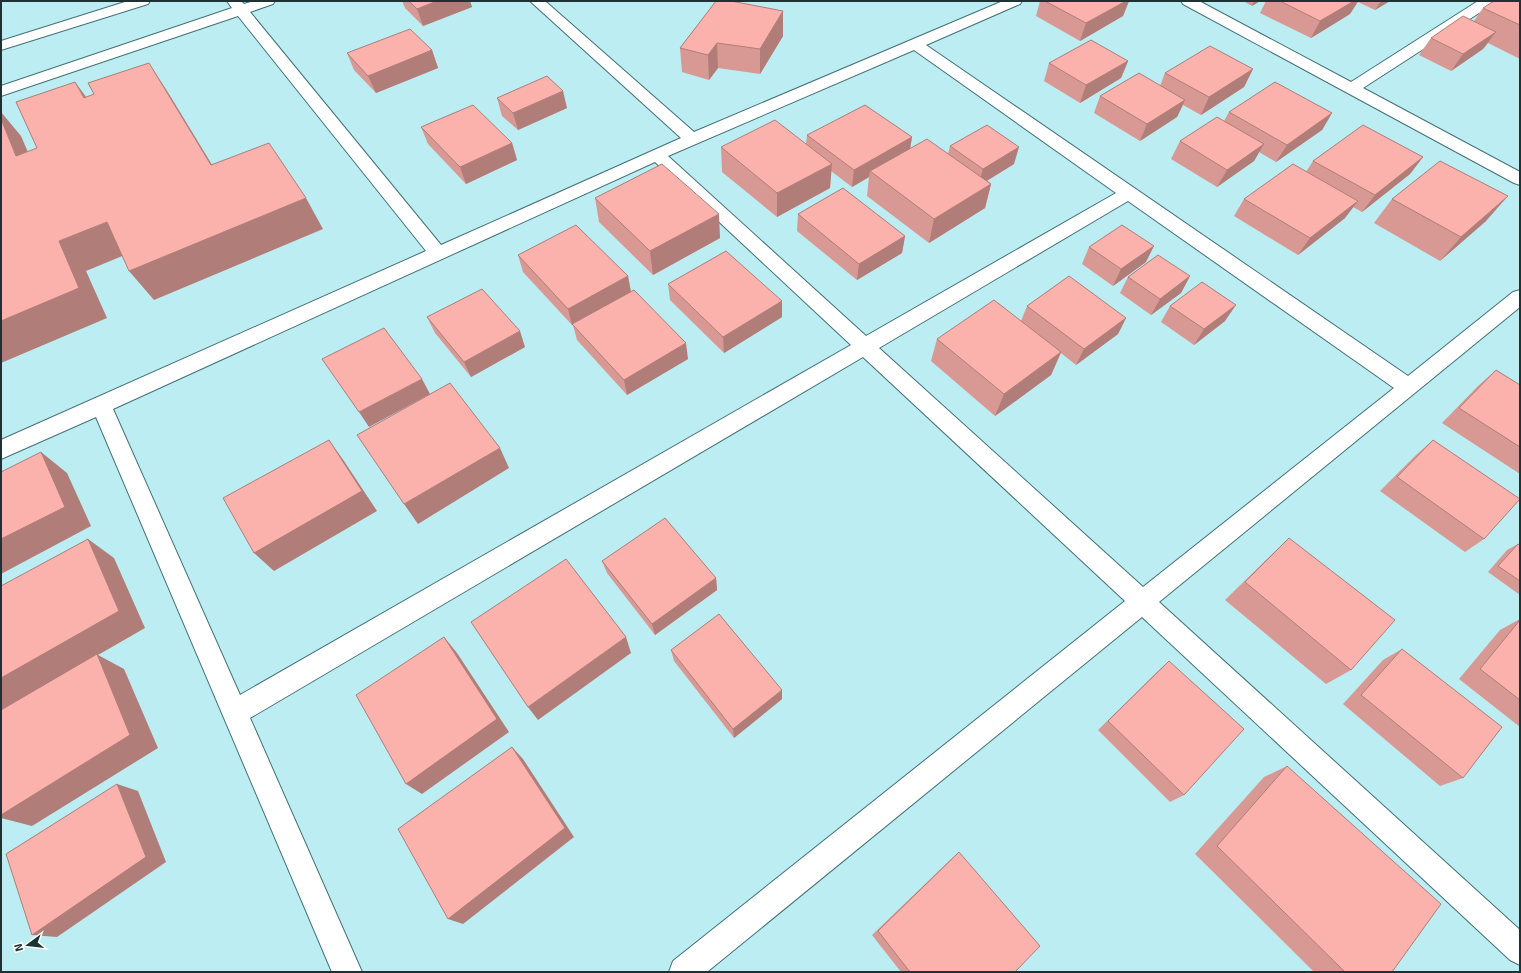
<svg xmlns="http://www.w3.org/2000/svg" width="1521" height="973" font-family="Signika,sans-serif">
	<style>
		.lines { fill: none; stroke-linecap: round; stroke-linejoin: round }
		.street-casing { stroke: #437175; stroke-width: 2 }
		.street { fill: #fff; fill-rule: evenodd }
		.wall { fill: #d89994 }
		.shaded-wall { fill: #b07d78 }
		.building { fill: #fbb2ac; stroke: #b07d78 }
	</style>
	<rect width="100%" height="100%" fill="#bcedf2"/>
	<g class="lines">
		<defs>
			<g id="street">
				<polygon points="128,1 150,1 148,4 1,50 1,41"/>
				<path d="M227 1H241L244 4 254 1H275L273 4 250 12 441 245 681 138 530 1H545L694 132 1003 1H1022L1020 4 926 45 1408 376 1513 292 1520 290V307L1159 602 1520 930V965L1510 960 1142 617 707 972H669L673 961 1125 601 863 357 250 718 362 972H332L96 417 1 459V440L426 251 238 16 1 96V86L232 8ZM914 50 1116 193 866 336 668 156ZM655 162 851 345 240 695 113 409ZM1128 201 1394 388 1143 587 879 348Z"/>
				<polygon points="1181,1 1199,1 1351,82 1478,1 1495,1 1493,4 1363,88 1520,172 1520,185 1514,183 1183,4"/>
			</g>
		</defs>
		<use href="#street" class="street-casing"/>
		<use href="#street" class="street"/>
	</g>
	<g class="wall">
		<polygon points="402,1 470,1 472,7 423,26 405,8"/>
		<polygon points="716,1 783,36 760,74 718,68 709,80 682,72 680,48"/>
		<polygon points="1040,1 1129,1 1123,16 1080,41 1036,16"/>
		<polygon points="1243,1 1260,1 1252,6"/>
		<polygon points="1266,1 1390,1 1375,10 1358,2 1350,14 1311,38 1260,13"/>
		<polygon points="1520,1 1520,59 1488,43 1483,49 1451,71 1419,55 1431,38 1474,21 1483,8"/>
		<polygon points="432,50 438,68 376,93 354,70 347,53"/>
		<polygon points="1128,61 1121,78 1080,103 1044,81 1049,63"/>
		<polygon points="1253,69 1244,87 1201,115 1183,105 1177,117 1140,141 1094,113 1100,96 1160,86 1165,73"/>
		<polygon points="497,98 567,108 518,130 502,116"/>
		<polygon points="1229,112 1332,113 1322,130 1276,162 1259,152 1254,161 1217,187 1171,159 1180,141 1224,121"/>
		<polygon points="421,127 512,143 517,160 466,184 428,144"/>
		<polygon points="807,135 912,137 910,149 948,154 950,146 1014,164 987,181 991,184 985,208 929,243 867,196 869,177 852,187 831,171 830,188 777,217 722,172 721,147 806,144"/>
		<polygon points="1423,157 1410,174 1362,212 1353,207 1345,218 1298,255 1234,216 1244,199 1306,172 1313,161"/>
		<polygon points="595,198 720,238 653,275 599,222"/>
		<polygon points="1392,199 1486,221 1440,261 1374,223"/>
		<polygon points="798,214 905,236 902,253 857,280 797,231"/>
		<polygon points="1089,247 1146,262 1113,286 1082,264"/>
		<polygon points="518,255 628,276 631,292 688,359 627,395 577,340 573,325 572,325 523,272"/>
		<polygon points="1190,276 1181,293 1151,315 1120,293 1128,277"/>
		<polygon points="668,284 782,301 782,317 724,353 670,300"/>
		<polygon points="1027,306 1126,318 1118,334 1076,365 1061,353 1051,375 995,416 931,361 937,339 1021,321"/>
		<polygon points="1170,306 1225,321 1194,345 1161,322"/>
		<polygon points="427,317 525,347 471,377 435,333"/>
		<polygon points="1496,370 1520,385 1520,474 1442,423 1478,386"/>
		<polygon points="1433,440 1484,539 1465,552 1380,491 1416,455"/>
		<polygon points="1289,538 1351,670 1326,684 1225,600 1269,557"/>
		<polygon points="1518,544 1520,545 1520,595 1488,572 1507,550"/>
		<polygon points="602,561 716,578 717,590 655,635 607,573"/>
		<polygon points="1520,619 1520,727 1459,679 1500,630"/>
		<polygon points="1402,649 1463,778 1440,786 1343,704 1383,660"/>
		<polygon points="671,650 782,690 782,699 734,738 674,661"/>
		<polygon points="1169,661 1184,795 1170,802 1098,730 1157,672"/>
		<polygon points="1287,766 1392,972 1314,972 1195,854 1264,777"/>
		<polygon points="959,852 1015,972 901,972 872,935 950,860"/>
	</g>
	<g class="shaded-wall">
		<polygon points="437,1 470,1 472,7 423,26 417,9"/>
		<polygon points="1126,1 1129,1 1123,16 1080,41 1086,23"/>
		<polygon points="1254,1 1260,1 1252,6"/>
		<polygon points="1354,1 1358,1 1350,14 1311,38 1320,21"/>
		<polygon points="1381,1 1390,1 1375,10"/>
		<polygon points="783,11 783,36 760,74 760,49"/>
		<polygon points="1496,32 1483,49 1451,71 1463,54"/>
		<polygon points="717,43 718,68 709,80 708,55"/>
		<polygon points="432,50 438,68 376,93 368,76"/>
		<polygon points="1128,61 1121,78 1080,103 1086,85"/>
		<polygon points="149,63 169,94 231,196 211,165"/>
		<polygon points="1253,69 1244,87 1201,115 1209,97"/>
		<polygon points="75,82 98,113 84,98"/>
		<polygon points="563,91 567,108 518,130 513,113"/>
		<polygon points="1185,100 1177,117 1140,141 1147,124"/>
		<polygon points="1,112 21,136 43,187 16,156 1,119"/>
		<polygon points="1332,113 1322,130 1276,162 1287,145"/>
		<polygon points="912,137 909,155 870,171 869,177 852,187 854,170"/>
		<polygon points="512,143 517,160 466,184 460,167"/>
		<polygon points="1264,144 1254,161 1217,187 1227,170"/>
		<polygon points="1019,147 1014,164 978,186 983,169"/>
		<polygon points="1423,157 1410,174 1362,212 1375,195"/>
		<polygon points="832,164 830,188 777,217 777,193"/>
		<polygon points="991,184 985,208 929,243 934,219"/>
		<polygon points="1508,196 1486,221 1440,261 1461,237"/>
		<polygon points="306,198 323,229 154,300 129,271"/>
		<polygon points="1358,201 1345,218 1298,255 1310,238"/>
		<polygon points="719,214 720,238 653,275 650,251"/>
		<polygon points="107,222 132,252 86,271 107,318 1,363 1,321 59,241"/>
		<polygon points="905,236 902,253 857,280 859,264"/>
		<polygon points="1154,246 1146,262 1113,286 1121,269"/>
		<polygon points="628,276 631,293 572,325 568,309"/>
		<polygon points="1190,276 1181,293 1151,315 1160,299"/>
		<polygon points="782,301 782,317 724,353 723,337"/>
		<polygon points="1236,305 1225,321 1194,345 1204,329"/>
		<polygon points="1126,318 1118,334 1076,365 1084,349"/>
		<polygon points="520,331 525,347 471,377 464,362"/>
		<polygon points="686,343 688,359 627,395 624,380"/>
		<polygon points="1061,352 1051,375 995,416 1004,394"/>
		<polygon points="422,379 430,394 369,427 359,412"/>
		<polygon points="329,440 344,461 377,511 274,571 254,553"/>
		<polygon points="500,448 509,468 418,524 404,504"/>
		<polygon points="41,452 67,473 91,526 1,574 1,539"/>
		<polygon points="88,539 114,558 145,628 98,655 124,669 158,748 32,826 1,818 1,678"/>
		<polygon points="716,578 717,590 655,635 652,624"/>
		<polygon points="444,637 457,653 509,732 422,794 406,784"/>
		<polygon points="626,637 631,653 538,720 528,707"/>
		<polygon points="782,690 782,699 734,738 733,729"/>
		<polygon points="512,747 523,759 574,837 463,924 448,919"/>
		<polygon points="117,784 138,791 166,862 57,937 32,935"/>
	</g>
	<g class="building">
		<polygon points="409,1 437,1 417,9"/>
		<polygon points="716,1 731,1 783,11 760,49 717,43 708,55 680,48"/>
		<polygon points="1045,1 1126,1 1086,23"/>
		<polygon points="1280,1 1354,1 1320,21"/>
		<polygon points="1494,1 1520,1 1520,25 1483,8"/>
		<polygon points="1463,16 1496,32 1463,54 1431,38"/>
		<polygon points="410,29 432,50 368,76 347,53"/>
		<polygon points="1091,40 1128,61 1086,85 1049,63"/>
		<polygon points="1210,46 1253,69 1209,97 1165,73"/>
		<polygon points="149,63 211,165 269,143 306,198 129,271 107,222 59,241 79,288 1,321 1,119 16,156 37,148 16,102 75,82 84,98 94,94 88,83"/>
		<polygon points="1139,73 1185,100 1147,124 1100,96"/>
		<polygon points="547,76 563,91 513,113 497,98"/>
		<polygon points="1275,82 1332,113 1287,145 1229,112"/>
		<polygon points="473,105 512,143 460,167 421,127"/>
		<polygon points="865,105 912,137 854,170 807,135"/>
		<polygon points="1217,117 1264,144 1227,170 1180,141"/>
		<polygon points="775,120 832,164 777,193 721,147"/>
		<polygon points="987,125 1019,147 983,169 950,146"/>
		<polygon points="1363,125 1423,157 1375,195 1313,161"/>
		<polygon points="927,139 991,184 934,219 870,171"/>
		<polygon points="1440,161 1508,196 1461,237 1392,199"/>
		<polygon points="662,164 719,214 650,251 595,198"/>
		<polygon points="1293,164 1358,201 1310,238 1244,199"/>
		<polygon points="843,188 905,236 859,264 798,214"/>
		<polygon points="576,225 628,276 568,309 518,255"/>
		<polygon points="1122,225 1154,246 1121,269 1089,247"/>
		<polygon points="726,251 782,301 723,337 668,284"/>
		<polygon points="1158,255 1190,276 1160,299 1128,277"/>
		<polygon points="1069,276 1126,318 1084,349 1027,306"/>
		<polygon points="1202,282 1236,305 1204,329 1170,306"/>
		<polygon points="482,289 520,331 464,362 427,317"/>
		<polygon points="634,290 686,343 624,380 572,324"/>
		<polygon points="994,300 1061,352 1004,394 937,339"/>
		<polygon points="384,328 422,379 359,412 322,359"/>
		<polygon points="1496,370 1520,385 1520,447 1459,408"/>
		<polygon points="450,383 500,448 404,504 357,435"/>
		<polygon points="329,440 362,491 254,553 223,498"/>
		<polygon points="1433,440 1520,499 1484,539 1397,477"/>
		<polygon points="41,452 65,507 1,539 1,472"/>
		<polygon points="665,518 716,578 652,624 602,561"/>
		<polygon points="1289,538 1395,620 1351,670 1245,582"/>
		<polygon points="88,539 119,611 1,678 1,586"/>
		<polygon points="1518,544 1520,545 1520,581 1498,566"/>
		<polygon points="566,559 626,637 528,707 471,622"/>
		<polygon points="719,614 782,690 733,729 671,650"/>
		<polygon points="1520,620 1520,700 1480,669"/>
		<polygon points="444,637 497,719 406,784 356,695"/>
		<polygon points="1402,649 1502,727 1463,778 1361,695"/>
		<polygon points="97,654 130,735 1,815 1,710"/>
		<polygon points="1169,661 1244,729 1184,795 1108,721"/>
		<polygon points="512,747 565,828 448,919 398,829"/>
		<polygon points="1287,766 1441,904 1392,972 1345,972 1217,846"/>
		<polygon points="117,784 146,857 32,935 6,854"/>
		<polygon points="959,852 1040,946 1015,972 910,972 878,931"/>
	</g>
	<rect width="1521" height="973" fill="none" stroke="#1e3133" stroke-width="4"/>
	<g transform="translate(28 945) rotate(255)" stroke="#ffffff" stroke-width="3" paint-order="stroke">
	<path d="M0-3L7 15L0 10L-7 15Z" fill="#1e3133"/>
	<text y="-6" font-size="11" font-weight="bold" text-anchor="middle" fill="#1e3133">N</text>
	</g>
</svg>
